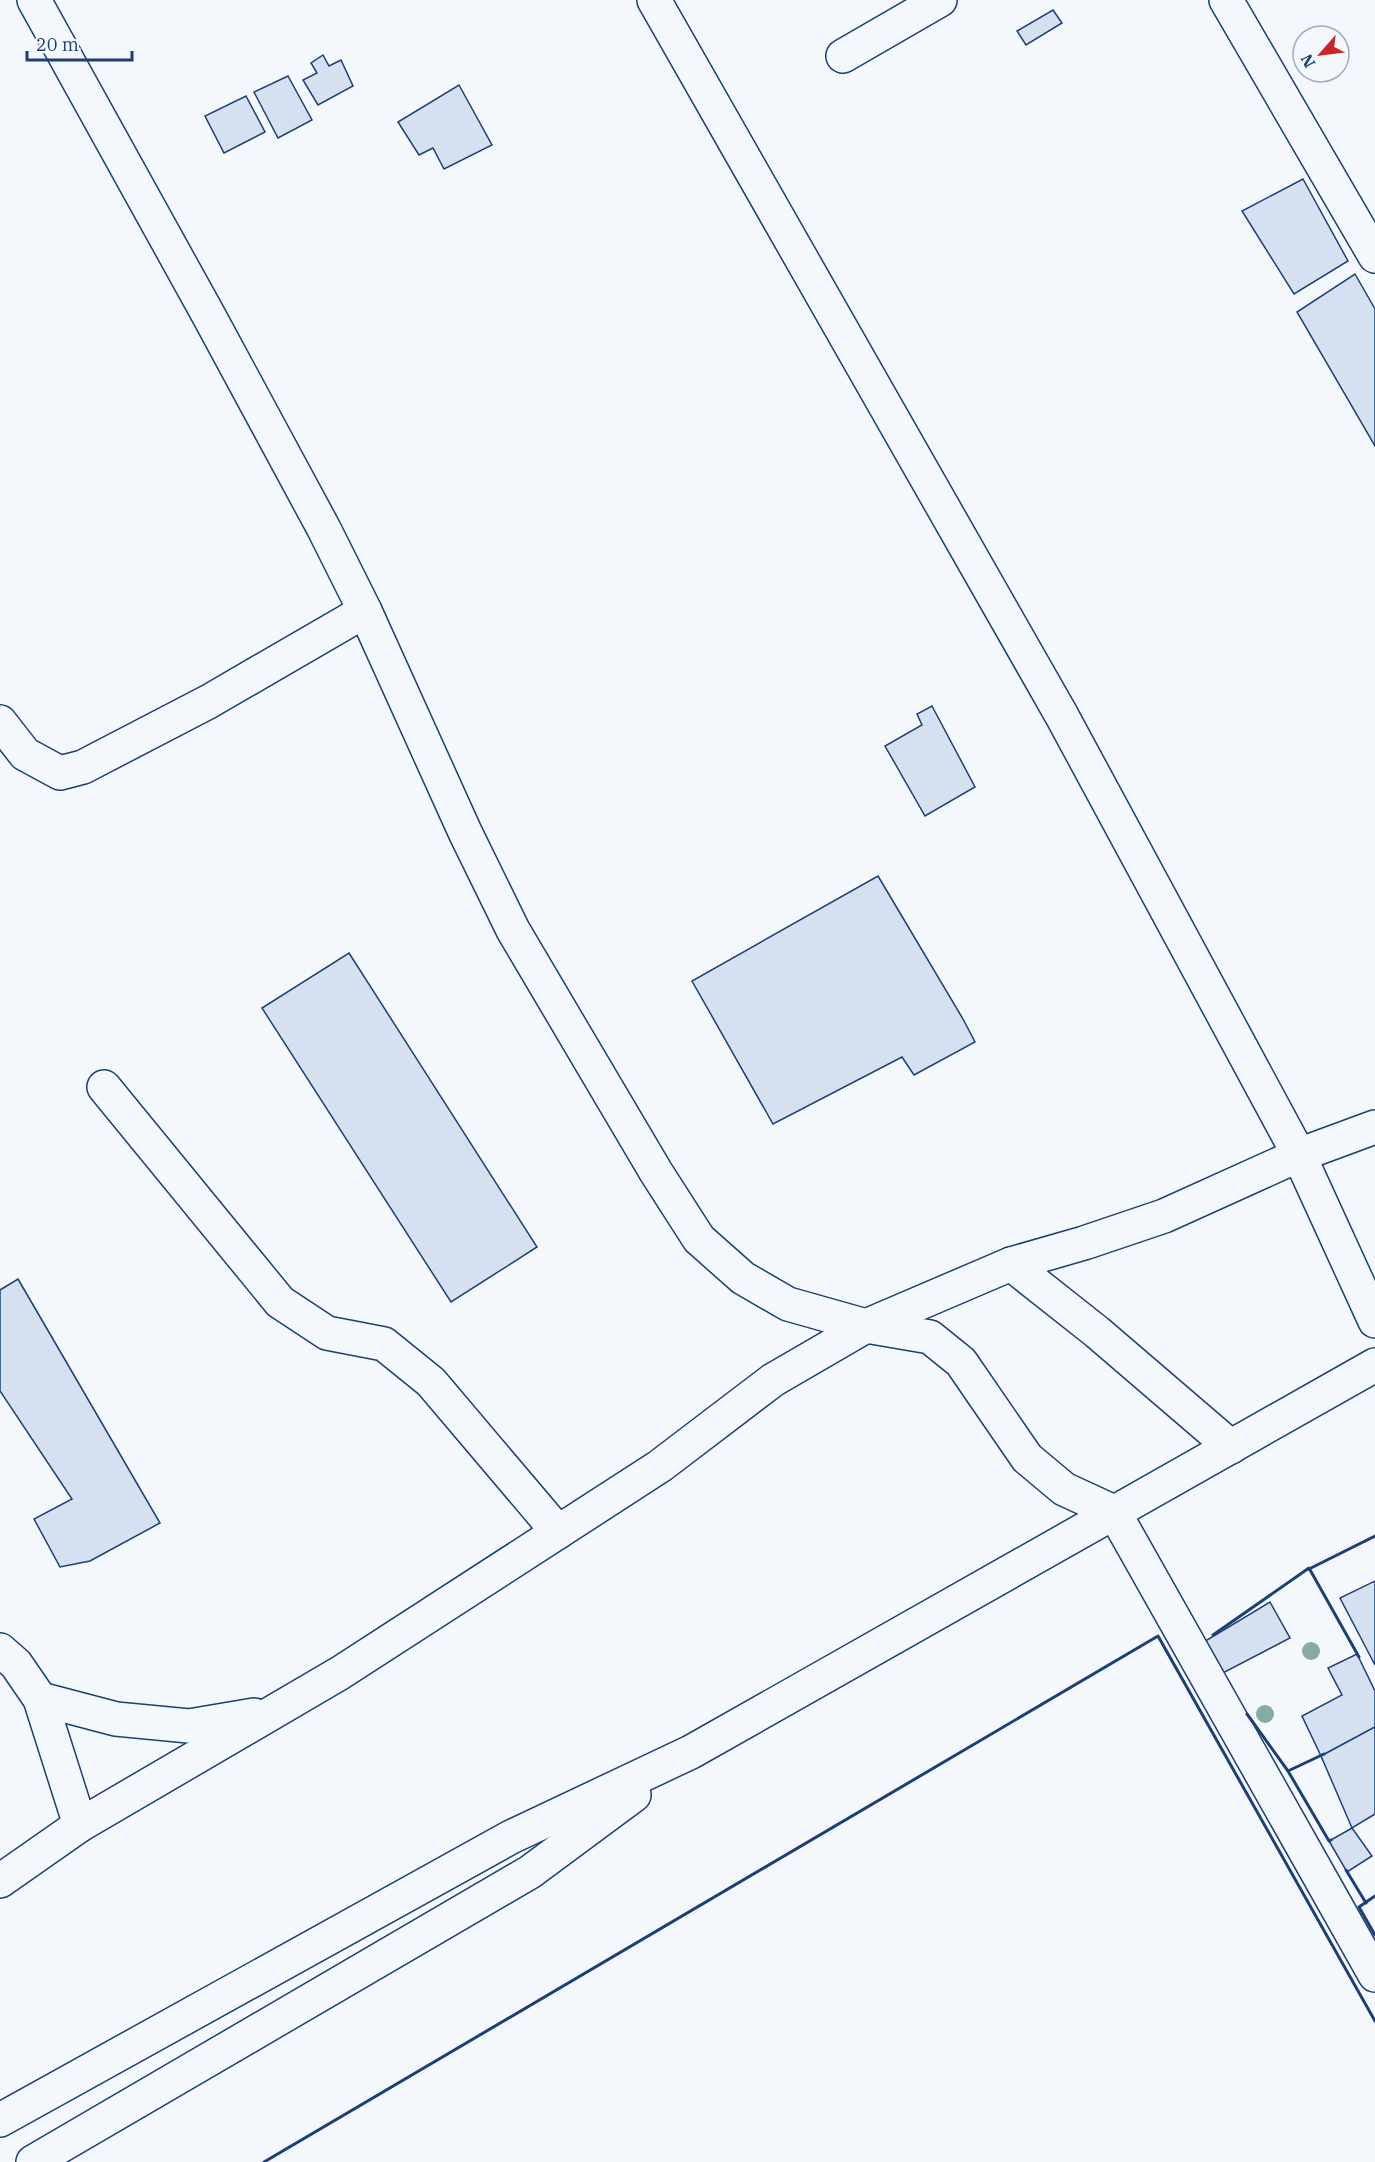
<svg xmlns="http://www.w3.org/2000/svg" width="1375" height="2162" font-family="'IBM Plex Serif',serif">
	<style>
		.building { fill: #d5e0f0; stroke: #1d3f73; stroke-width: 1.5 }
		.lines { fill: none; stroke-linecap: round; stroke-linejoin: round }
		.minor-casing { stroke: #1d3f73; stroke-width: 36 }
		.highway-casing { stroke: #1d3f73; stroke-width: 36 }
		.minor { stroke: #f4f7fb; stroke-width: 33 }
		.highway { stroke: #f4f7fb; stroke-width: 33 }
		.wall { stroke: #1d3f73; stroke-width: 3 }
		.tree { fill: #86aba6 }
	</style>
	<rect width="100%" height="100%" fill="#f4f7fb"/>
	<g class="building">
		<polygon points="1053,10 1062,23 1026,45 1017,31"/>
		<polygon points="323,55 329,66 341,60 353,86 318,105 303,80 317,73 311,63"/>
		<polygon points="288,76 312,120 278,138 254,92"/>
		<polygon points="459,85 492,145 444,169 433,148 419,155 398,122"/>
		<polygon points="246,96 265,132 224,153 205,116"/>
		<polygon points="1303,179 1348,261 1294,294 1242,211"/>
		<polygon points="1355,274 1375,309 1375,446 1297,312"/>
		<polygon points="932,706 975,787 925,816 885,746 922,725 917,714"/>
		<polygon points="878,876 963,1019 975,1042 914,1075 902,1057 773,1124 692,981"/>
		<polygon points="349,953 537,1247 451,1302 262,1008"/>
		<polygon points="18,1279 160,1523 90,1561 60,1567 34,1519 72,1499 0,1391 0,1290"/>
		<polygon points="1375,1581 1375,1665 1340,1598"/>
		<polygon points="1270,1602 1290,1638 1219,1675 1202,1643"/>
		<polygon points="1357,1654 1375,1691 1375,1727 1321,1756 1302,1716 1342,1695 1328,1668"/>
		<polygon points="1375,1727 1375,1814 1352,1828 1321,1756"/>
		<polygon points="1352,1828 1372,1856 1347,1872 1329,1841"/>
	</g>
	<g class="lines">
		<defs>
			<g id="minor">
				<polyline points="34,0 209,316 324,529 365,611 465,832 513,930 656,1172 699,1239 743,1278 788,1304 866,1326 930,1337 961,1362 1027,1458 1064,1489 1114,1512 1375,1975"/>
				<polyline points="654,0 1062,716 1299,1155 1375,1321"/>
				<polyline points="1226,0 1375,256"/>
				<polyline points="843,56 940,0"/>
				<polyline points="0,722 25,754 60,773 83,767 208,702 365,611"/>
				<polyline points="104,1087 280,1302 327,1333 384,1344 431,1382 558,1532"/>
				<polyline points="1011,1264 1097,1332 1231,1447"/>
				<polyline points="0,1650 16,1664 40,1699 80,1825"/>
				<polyline points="40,1699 116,1719 189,1726 254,1715"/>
				<polyline points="0,1881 80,1825 340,1673 660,1466 773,1380 866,1326 1011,1264 1084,1243 1164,1216 1299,1155 1375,1127"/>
			</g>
			<g id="highway">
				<polyline points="0,2120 511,1837 691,1752 1375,1365"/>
				<polyline points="33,2162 530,1872 634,1795"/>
			</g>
		</defs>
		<use href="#minor" class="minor-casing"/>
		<use href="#highway" class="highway-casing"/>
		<use href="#minor" class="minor"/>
		<use href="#highway" class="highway"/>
		<g class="wall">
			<polyline points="1309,1569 1375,1536"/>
			<polyline points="1213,1635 1309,1568 1359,1657"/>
			<polyline points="1247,1714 1288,1771 1329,1841 1331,1840"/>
			<polyline points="1288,1771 1324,1754"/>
			<polyline points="1346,1870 1366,1903"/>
			<polyline points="1375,1896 1359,1907 1375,1935"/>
			<polyline points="264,2162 1158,1636 1375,2021"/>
		</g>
	</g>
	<g class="tree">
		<circle cx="1311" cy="1651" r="9"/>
		<circle cx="1265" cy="1714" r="9"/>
	</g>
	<g transform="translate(1321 54) rotate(242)"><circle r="28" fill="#f4f7fb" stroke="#9eadc5" stroke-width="1.5"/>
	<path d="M0-4.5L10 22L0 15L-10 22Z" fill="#c62828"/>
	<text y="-9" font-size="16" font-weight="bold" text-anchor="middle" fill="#1d3f73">N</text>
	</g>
	<path d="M27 51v9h105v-9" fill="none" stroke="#1d3f73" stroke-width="3"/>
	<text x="36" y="51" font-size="18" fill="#1d3f73" stroke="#f4f7fb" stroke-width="4.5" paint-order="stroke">20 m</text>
</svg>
